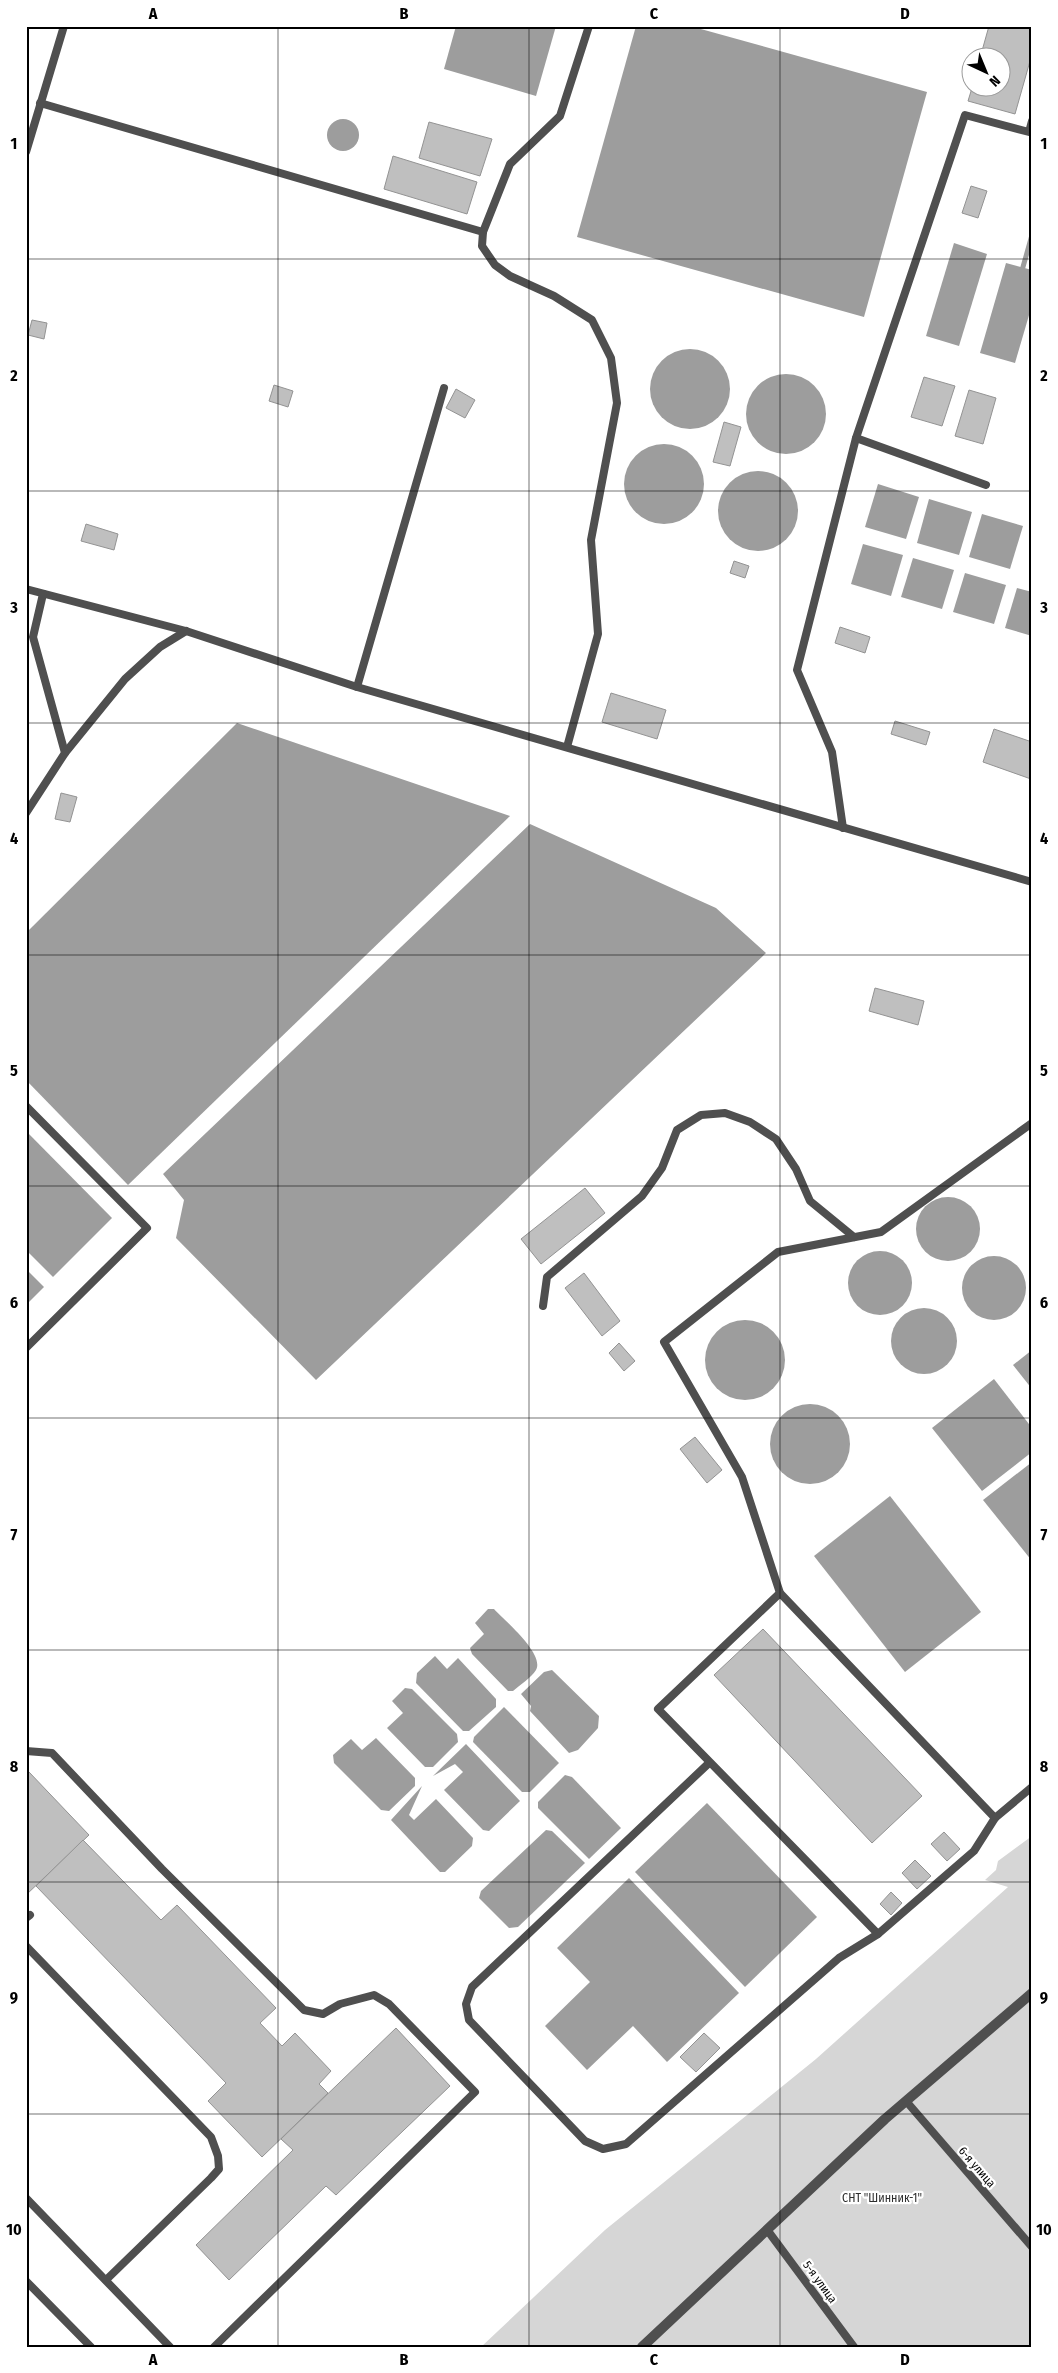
<svg xmlns="http://www.w3.org/2000/svg" width="1058" height="2373" font-family="'Fira Sans Condensed',sans-serif">
	<style>
		.green { fill: #d6d6d6 }
		.water { fill: #9d9d9d }
		.lines { fill: none; stroke-linecap: round; stroke-linejoin: round }
		.stream { stroke: #9d9d9d; stroke-width: 5 }
		.building { fill: #bfbfbf; stroke: #939393 }
		.lane { stroke: #4f4f4f; stroke-width: 8 }
		.street { stroke: #4f4f4f; stroke-width: 10 }
		.grid { fill: none; stroke: #000; stroke-width: 1; stroke-opacity: 0.55 }
		.labels { text-anchor: middle; stroke-width: 4.5; stroke-linejoin: round; paint-order: stroke }
		.street-label { font-size: 12px; fill: #000; stroke: #fff }
		.park-label { font-size: 12px; fill: #2d2d2d; stroke: #fff }
		.neatline { fill: none; stroke: #000; stroke-width: 2 }
		.grid-label { font-size: 16px; text-anchor: middle; font-weight: bold; fill: #000 }
	</style>
	<rect width="100%" height="100%" fill="#fff"/>
	<polygon class="green" points="1032,1836 1032,2347 481,2347 605,2230 816,2059 1008,1887 985,1880 996,1870 998,1861"/>
	<g class="water">
		<polygon points="456,26 556,26 536,96 444,69"/>
		<polygon points="636,26 690,26 927,92 864,317 577,237"/>
		<circle cx="343" cy="135" r="16"/>
		<polygon points="954,243 987,254 959,346 926,336"/>
		<polygon points="1006,263 1032,270 1032,305 1015,363 980,353"/>
		<circle cx="690" cy="389" r="40"/>
		<circle cx="786" cy="414" r="40"/>
		<circle cx="664" cy="484" r="40"/>
		<circle cx="758" cy="511" r="40"/>
		<polygon points="878,484 919,497 906,539 865,527"/>
		<polygon points="929,499 972,512 959,555 917,543"/>
		<polygon points="982,514 1023,526 1010,569 969,557"/>
		<polygon points="863,544 903,555 891,596 851,584"/>
		<polygon points="913,558 954,570 942,609 901,597"/>
		<polygon points="965,573 1006,585 994,624 953,612"/>
		<polygon points="1017,588 1032,592 1032,636 1005,628"/>
		<polygon points="237,723 510,816 128,1185 26,1080 26,933"/>
		<polygon points="530,824 716,908 766,953 316,1380 176,1238 184,1200 163,1174"/>
		<polygon points="26,1131 112,1218 53,1277 26,1250"/>
		<circle cx="948" cy="1229" r="32"/>
		<circle cx="880" cy="1283" r="32"/>
		<circle cx="994" cy="1288" r="32"/>
		<polygon points="26,1269 44,1287 26,1305"/>
		<circle cx="924" cy="1341" r="33"/>
		<circle cx="745" cy="1360" r="40"/>
		<polygon points="1032,1350 1032,1389 1013,1365"/>
		<polygon points="994,1379 1032,1428 1032,1452 982,1491 932,1428"/>
		<circle cx="810" cy="1444" r="40"/>
		<polygon points="1032,1462 1032,1561 983,1500"/>
		<polygon points="890,1496 981,1612 905,1672 814,1556"/>
		<path d="M488 1609H494C504 1620 545 1654 536 1670 531 1678 520 1685 513 1691H508L472 1654 470 1648 484 1634 475 1623Z"/>
		<polygon points="435,1656 447,1669 458,1658 496,1699 496,1707 469,1731 463,1731 416,1683 417,1673"/>
		<polygon points="552,1670 599,1716 598,1728 578,1750 569,1753 530,1711 531,1706 521,1694 544,1672"/>
		<polygon points="405,1688 412,1689 457,1734 458,1742 433,1767 425,1767 387,1728 403,1713 392,1701"/>
		<polygon points="504,1707 559,1763 530,1792 522,1792 473,1742 474,1737"/>
		<polygon points="376,1738 415,1778 415,1786 389,1811 381,1810 334,1763 333,1755 351,1739 362,1750"/>
		<polygon points="466,1744 520,1801 489,1831 483,1830 444,1790 463,1772 455,1764 433,1776"/>
		<polygon points="565,1775 572,1777 621,1828 589,1859 538,1808 538,1802"/>
		<polygon points="422,1786 409,1815 414,1820 436,1799 473,1838 472,1846 445,1872 440,1872 391,1820"/>
		<polygon points="707,1803 817,1917 745,1987 635,1872"/>
		<polygon points="546,1830 552,1831 585,1863 518,1927 509,1928 479,1898 481,1891"/>
		<polygon points="629,1878 739,1993 667,2062 633,2026 587,2070 545,2026 590,1982 557,1948"/>
	</g>
	<g class="lines">
		<polyline class="stream" points="1021,274 1032,235"/>
	</g>
	<g class="building">
		<polygon points="989,26 1032,26 1032,54 1015,114 968,101 972,88 1000,88 1000,58 980,58"/>
		<polygon points="429,122 492,139 480,176 419,158"/>
		<polygon points="393,156 477,182 467,214 384,189"/>
		<polygon points="971,186 987,191 978,218 962,213"/>
		<polygon points="32,320 47,323 44,339 28,335"/>
		<polygon points="924,377 955,386 942,426 911,417"/>
		<polygon points="274,385 293,391 288,407 269,401"/>
		<polygon points="456,389 475,400 465,418 446,408"/>
		<polygon points="969,390 996,398 983,444 955,436"/>
		<polygon points="724,422 741,427 730,466 713,462"/>
		<polygon points="86,524 118,534 114,550 81,541"/>
		<polygon points="734,561 749,566 745,578 730,573"/>
		<polygon points="840,627 870,637 865,653 835,643"/>
		<polygon points="611,693 666,710 657,739 602,722"/>
		<polygon points="895,721 930,732 926,745 891,734"/>
		<polygon points="994,729 1032,742 1031,779 983,762"/>
		<polygon points="61,793 77,797 70,822 55,819"/>
		<polygon points="875,988 924,1001 918,1025 869,1011"/>
		<polygon points="585,1188 605,1213 541,1264 521,1239"/>
		<polygon points="584,1273 620,1321 602,1336 565,1288"/>
		<polygon points="619,1343 635,1361 624,1371 609,1353"/>
		<polygon points="695,1437 722,1470 707,1483 680,1449"/>
		<polygon points="763,1629 922,1796 872,1843 714,1675"/>
		<polygon points="29,1772 89,1835 26,1895 26,1775"/>
		<polygon points="944,1832 960,1849 947,1861 931,1844"/>
		<polygon points="83,1840 161,1920 177,1905 276,2008 260,2023 282,2046 295,2033 331,2071 319,2084 328,2093 262,2157 208,2101 226,2083 36,1886"/>
		<polygon points="915,1860 931,1876 917,1889 902,1873"/>
		<polygon points="891,1892 902,1903 891,1915 880,1904"/>
		<polygon points="396,2028 450,2086 336,2195 326,2186 229,2280 196,2245 293,2150 281,2139"/>
		<polygon points="704,2033 720,2048 696,2072 680,2057"/>
	</g>
	<g class="lines">
		<g class="lane">
			<polyline points="40,103 483,232 510,164 560,116 589,26"/>
			<polyline points="26,152 64,26"/>
			<polyline points="483,232 482,246 495,265 510,276 554,296 592,320 611,358 617,403 591,540 598,634 567,747"/>
			<polyline points="856,438 986,485"/>
			<polyline points="26,589 186,631 357,687 1032,882"/>
			<polyline points="357,687 444,388"/>
			<polyline points="65,753 125,679 160,647 186,631"/>
			<polyline points="26,813 65,753 33,637 43,594"/>
			<polyline points="843,828 832,752 797,670 856,438 965,115 1029,132 1032,121"/>
			<polyline points="26,1106 147,1228 26,1348"/>
			<polyline points="1032,1123 881,1232 778,1252 664,1342 742,1477 780,1593 995,1818 1032,1787"/>
			<polyline points="543,1306 547,1277 642,1196 662,1168 677,1130 701,1115 725,1113 750,1122 776,1139 796,1169 810,1201 854,1237"/>
			<polyline points="780,1593 658,1709 878,1934"/>
			<polyline points="26,1751 52,1753 162,1869 304,2010 323,2014 340,2004 374,1995 389,2004 475,2092 214,2347"/>
			<polyline points="709,1763 472,1987 466,2004 469,2020 585,2141 603,2149 626,2144 839,1958 878,1934 974,1851 995,1818"/>
			<polyline points="26,1918 30,1915"/>
			<polyline points="26,1946 211,2137 218,2156 219,2169 211,2178 106,2280"/>
			<polyline points="906,2101 1032,2247"/>
			<polyline points="26,2198 170,2347"/>
			<polyline points="768,2231 854,2347"/>
			<polyline points="26,2281 91,2347"/>
		</g>
		<polyline class="street" points="642,2347 885,2119 1032,1993"/>
	</g>
	<path class="grid" d="M278 26V2347M529 26V2347M780 26V2347M26 259H1032M26 491H1032M26 723H1032M26 955H1032M26 1186H1032M26 1418H1032M26 1650H1032M26 1882H1032M26 2114H1032"/>
	<g class="labels">
		<g class="street-label">
			<text transform="translate(977 2167) rotate(49)" y="4">6-я улица</text>
			<text transform="translate(820 2282) rotate(54)" y="4">5-я улица</text>
		</g>
		<g class="park-label">
			<text x="882" y="2202">СНТ "Шинник-1"</text>
		</g>
	</g>
	<rect width="1058" height="2373" fill="none" stroke="#ffffff" stroke-width="55"/>
	<g transform="translate(986 72) rotate(136)"><circle r="24" fill="#ffffff" stroke="#999999"/>
	<path d="M0-4L9 19L0 12L-9 19Z" fill="#000000"/>
	<text y="-8" font-size="14" font-weight="bold" text-anchor="middle" fill="#000000">N</text>
	</g>
	<rect x="28" y="28" width="1002" height="2318" class="neatline"/>
	<g class="grid-label">
		<text x="153" y="19">A</text>
		<text x="404" y="19">B</text>
		<text x="654" y="19">C</text>
		<text x="905" y="19">D</text>
		<text x="14" y="149">1</text>
		<text x="1044" y="149">1</text>
		<text x="14" y="381">2</text>
		<text x="1044" y="381">2</text>
		<text x="14" y="613">3</text>
		<text x="1044" y="613">3</text>
		<text x="14" y="844">4</text>
		<text x="1044" y="844">4</text>
		<text x="14" y="1076">5</text>
		<text x="1044" y="1076">5</text>
		<text x="14" y="1308">6</text>
		<text x="1044" y="1308">6</text>
		<text x="14" y="1540">7</text>
		<text x="1044" y="1540">7</text>
		<text x="14" y="1772">8</text>
		<text x="1044" y="1772">8</text>
		<text x="14" y="2003">9</text>
		<text x="1044" y="2003">9</text>
		<text x="14" y="2235">10</text>
		<text x="1044" y="2235">10</text>
		<text x="153" y="2365">A</text>
		<text x="404" y="2365">B</text>
		<text x="654" y="2365">C</text>
		<text x="905" y="2365">D</text>
	</g>
</svg>
